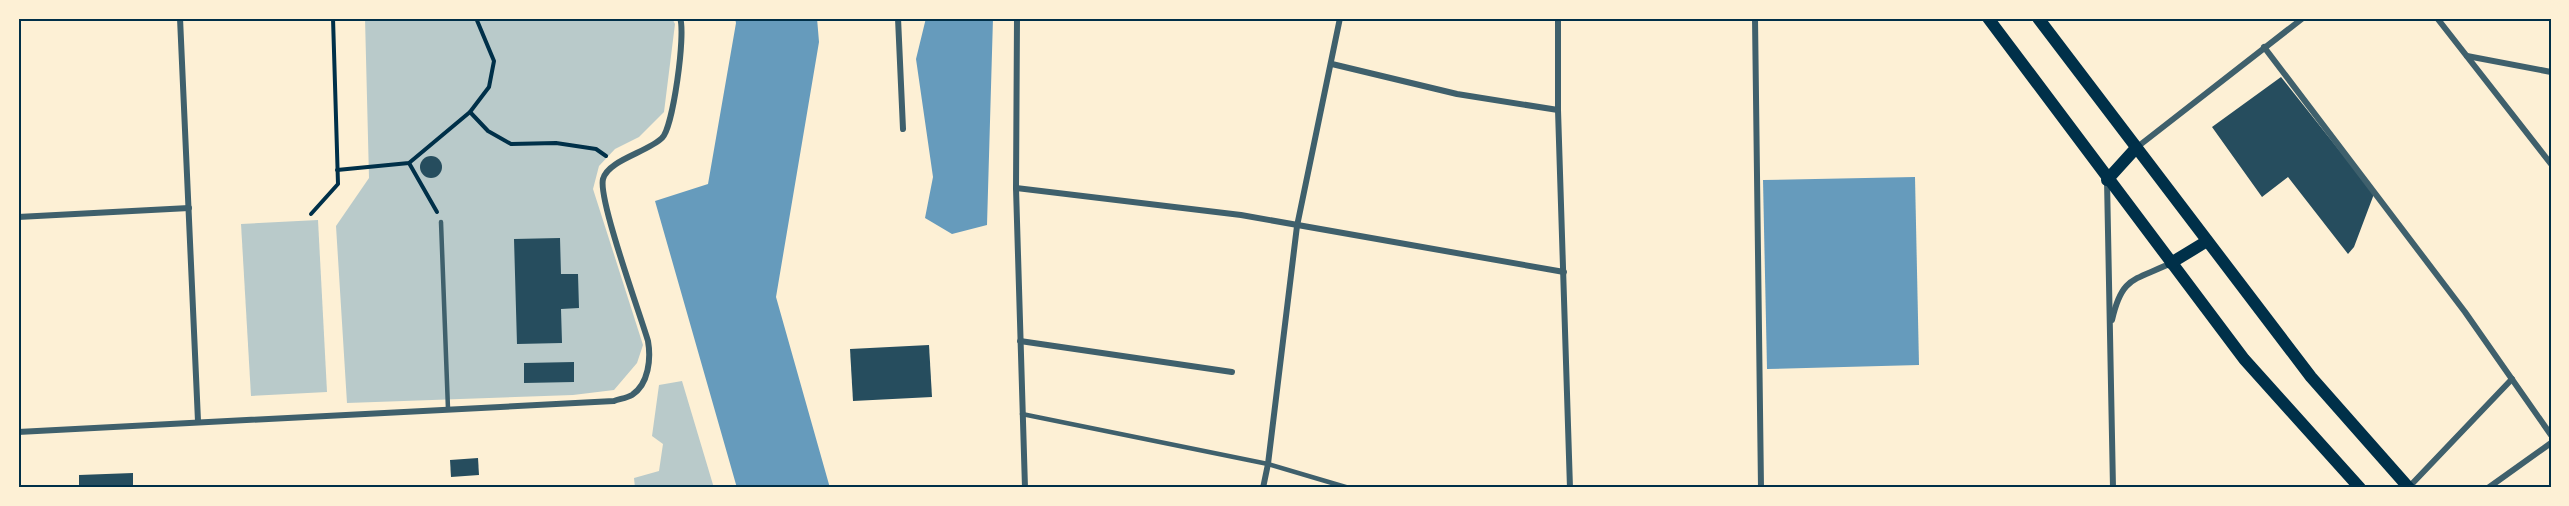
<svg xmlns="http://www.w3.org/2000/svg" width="2569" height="506" font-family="Helvetica,sans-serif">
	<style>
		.green { fill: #b9caca }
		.water { fill: #669bbc }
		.building { fill: #264d5e }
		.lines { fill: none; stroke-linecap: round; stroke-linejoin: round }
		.path { stroke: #003049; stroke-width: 4 }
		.service { stroke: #3f606c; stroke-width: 4.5 }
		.minor { stroke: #3f606c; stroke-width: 6 }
		.secondary { stroke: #003049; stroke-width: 12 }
		.neatline { fill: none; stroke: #003049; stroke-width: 2 }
	</style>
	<rect width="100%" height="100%" fill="#fdf0d5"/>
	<g class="green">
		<polygon points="365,18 672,18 675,24 664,112 639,137 615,149 599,166 593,189 643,345 637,363 614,390 573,395 347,403 336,226 369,178"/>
		<polygon points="318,220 327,392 251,396 241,224"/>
		<polygon points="682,381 714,488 635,488 634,478 659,471 663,444 652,436 659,385"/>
	</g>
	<g class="water">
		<polygon points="735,18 817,18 819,42 776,297 830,488 737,488 655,201 708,184 736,23"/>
		<polygon points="926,18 993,18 987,225 952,234 925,218 933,177 916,59"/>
		<polygon points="1915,177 1919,365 1767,369 1763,180"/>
	</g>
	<g class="building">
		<polygon points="2281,77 2374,194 2354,247 2348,254 2288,177 2262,197 2212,127"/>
		<circle cx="431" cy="167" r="11"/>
		<polygon points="560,238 561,274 578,274 579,308 561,309 562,343 517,344 514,239"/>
		<polygon points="929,345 932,397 853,401 850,349"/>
		<polygon points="574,362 574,382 524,383 524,363"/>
		<polygon points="478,458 479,475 451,477 450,460"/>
		<polygon points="133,473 133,488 79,488 79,475"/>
	</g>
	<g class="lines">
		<g class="path">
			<polyline points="470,112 488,131 511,144 556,143 596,149 606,156"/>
			<polyline points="409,163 437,212"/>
			<polyline points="337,170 409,163 470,112 489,87 494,61 476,18"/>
			<polyline points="311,214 338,184 333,18"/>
		</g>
		<g class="service">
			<polyline points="441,222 448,409"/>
			<polyline points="1022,414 1268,464 1349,488"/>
		</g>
		<g class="minor">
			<polyline points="180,18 198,421"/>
			<polyline points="898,18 903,129"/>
			<polyline points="1017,18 1016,188 1025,488"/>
			<polyline points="1558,18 1558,110 1570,488"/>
			<polyline points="1755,18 1761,488"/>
			<polyline points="2437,18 2551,164"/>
			<polyline points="2264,47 2465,312 2551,435"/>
			<polyline points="2467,56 2551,72"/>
			<polyline points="1332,64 1457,94 1558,110"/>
			<polyline points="2136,148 2303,18"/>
			<polyline points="2107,180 2113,488"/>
			<polyline points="1016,188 1241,215 1564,272"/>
			<polyline points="18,217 189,208"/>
			<path d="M2112 320C2122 276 2134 281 2171 263"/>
			<polyline points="1020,341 1232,372"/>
			<path d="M18 432 614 401C619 399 627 398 632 395 649 384 651 358 648 341 640 314 598 199 603 179 608 160 648 152 662 138 673 128 686 33 680 18"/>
			<polyline points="2409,487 2512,379"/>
			<polyline points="1263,488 1268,464 1297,226 1340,18"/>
			<polyline points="2488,488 2551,443"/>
		</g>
		<g class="secondary">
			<polyline points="1988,18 2244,359 2360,488"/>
			<polyline points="2038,18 2311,377 2409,488"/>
			<polyline points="2107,180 2136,148"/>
			<polyline points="2171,263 2207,241"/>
		</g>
	</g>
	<rect width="2569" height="506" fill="none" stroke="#fdf0d5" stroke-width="39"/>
	<rect x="20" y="20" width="2530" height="466" class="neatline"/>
</svg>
